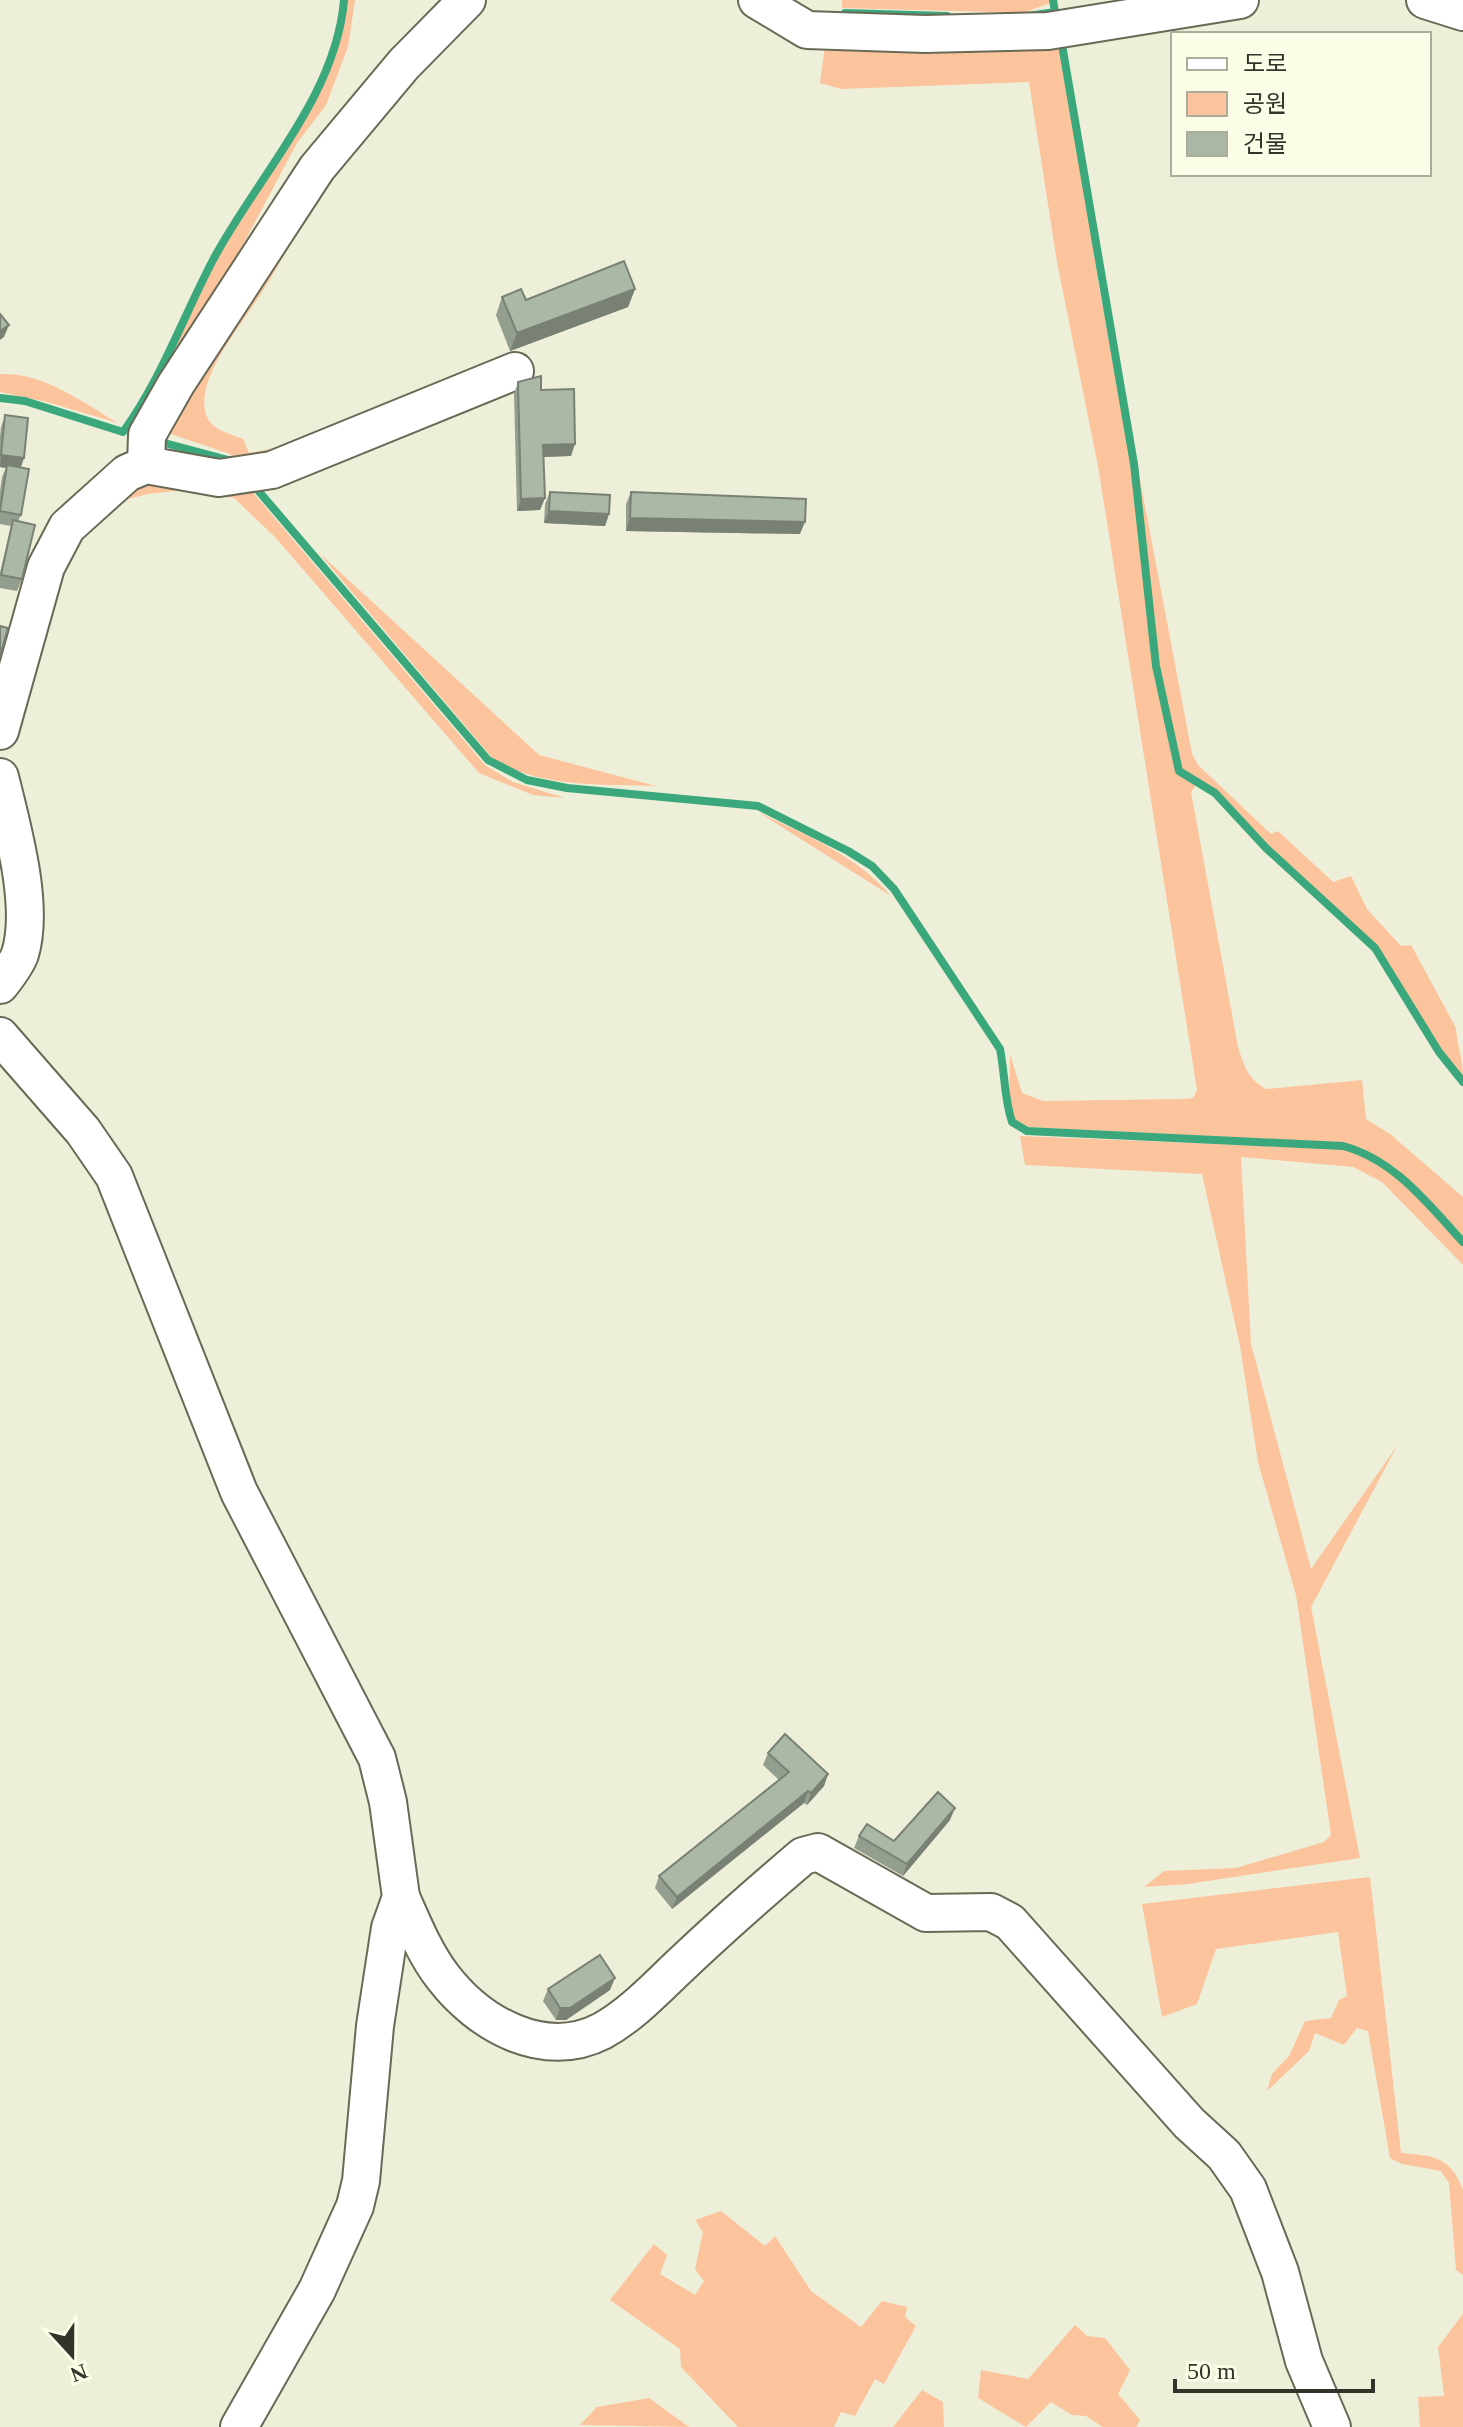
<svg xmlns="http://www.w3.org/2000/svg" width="1463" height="2427" font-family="'Times New Roman','Noto Sans KR',serif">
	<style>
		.green { fill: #fcc49d }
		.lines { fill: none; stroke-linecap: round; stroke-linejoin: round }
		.stream { stroke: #3ba77c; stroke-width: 8 }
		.minor-casing { stroke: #696a56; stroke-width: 40 }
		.minor { stroke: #fff; stroke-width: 36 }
		.wall { fill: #939e8e }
		.shaded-wall { fill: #788174 }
		.building { fill: #abb8a5; stroke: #788174; stroke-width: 2 }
	</style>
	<rect width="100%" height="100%" fill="#eeefd9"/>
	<g class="green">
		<polygon points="348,0 355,0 348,47 326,105 297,143 207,312 141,413 217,260 326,75"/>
		<polygon points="842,0 1050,0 1050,3 1023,13 842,8"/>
		<path d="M1057 39 1075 120 1099 287 1132 465 1153 666 1177 773 1196 785 1191 792 1238 1047C1244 1066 1248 1079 1266 1089L1362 1080 1366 1119 1390 1134 1463 1197V1238C1428 1200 1395 1156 1343 1143L1028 1127 1014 1119 1009 1102 1010 1054 1022 1093 1043 1101 1183 1099 1193 1098 1197 1090 1098 466 1057 262 1029 82 841 89 820 83 825 45Z"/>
		<path d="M306 213C292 241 277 269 260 295 242 325 192 381 207 417 212 430 231 434 243 439L249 453 277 448 366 415 266 462 205 468 151 445 211 462 234 461 230 454 159 430Z"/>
		<path d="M0 374C44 372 82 402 118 423L47 402 0 392Z"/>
		<path d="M1137 464 1192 754 1198 765 1271 834 1278 831 1333 882 1351 876 1367 909 1401 946 1411 945 1456 1028C1457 1045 1463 1059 1463 1077L1441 1051 1377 947 1267 846 1217 791 1182 770 1158 665Z"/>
		<polygon points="139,482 249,488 485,765 513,782 565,798 533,795 479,773 275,537 234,498 183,490 148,494 100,506"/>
		<path d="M318 552 539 755 656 786C600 784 544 788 494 760Z"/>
		<path d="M758 812C806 835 856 855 891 896Z"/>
		<path d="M1020 1136 1343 1149C1394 1162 1428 1209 1463 1247V1265L1382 1182 1353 1167 1241 1157 1251 1344 1311 1569 1397 1446 1311 1607 1360 1858 1188 1884 1144 1887 1164 1871 1236 1868 1324 1842 1331 1835 1296 1595 1258 1462 1240 1346 1202 1174 1025 1165Z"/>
		<path d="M1370 1877 1401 2153C1432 2156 1450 2155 1463 2190V2275L1456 2270 1449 2183 1441 2171 1402 2164 1390 2158 1368 2031 1357 2028 1344 2045 1315 2033 1309 2051 1267 2091 1272 2074 1289 2056 1305 2021 1331 2018 1339 2000 1347 1996 1338 1932 1216 1949 1197 2004 1162 2017 1142 1904Z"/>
		<polygon points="721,2211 765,2246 775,2236 811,2291 861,2327 882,2301 907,2307 905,2317 916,2326 884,2384 875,2379 855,2416 841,2412 834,2427 738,2427 681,2367 680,2349 610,2300 654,2244 667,2255 660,2274 695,2295 704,2281 695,2269 703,2232 695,2220"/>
		<polygon points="1463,2314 1463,2427 1420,2427 1418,2397 1444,2396 1438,2347"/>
		<polygon points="1075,2325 1087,2336 1105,2338 1130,2370 1118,2394 1140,2420 1136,2427 1103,2427 1086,2416 1072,2415 1051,2402 1026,2427 978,2398 981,2370 1028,2379"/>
		<polygon points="922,2390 943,2402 944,2427 893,2427"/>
		<polygon points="649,2398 689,2427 580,2425 597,2407"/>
	</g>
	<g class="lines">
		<g class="stream">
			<polyline points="845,13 947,16"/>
			<polyline points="1028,16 1055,12 1053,0"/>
			<polyline points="1061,39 1134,464 1156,666 1179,771 1215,793 1266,848 1375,948 1439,1052 1463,1082"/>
			<path d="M0 398 25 401 123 432C161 380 183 317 213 260 257 177 336 97 344 0"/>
			<polyline points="157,441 232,461"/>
			<path d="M256 488 488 760 527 780 567 788 758 806 848 851 872 866 894 889 1000 1049C1005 1074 1004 1098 1012 1122L1027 1131 1343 1146C1395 1160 1428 1204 1463 1242"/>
		</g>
		<defs>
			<g id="minor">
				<polyline points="757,0 807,30 925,34 1048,31 1240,0"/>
				<polyline points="1425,0 1463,12"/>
				<polyline points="146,465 147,435 176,384 317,168 404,64 467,0"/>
				<polyline points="0,731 46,567 67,527 127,473 146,465 219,478 272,470 515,371"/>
				<path d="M0 777C12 826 35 906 20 954 16 965 7 976 0 985"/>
				<polyline points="0,1036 83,1131 114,1176 239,1492 377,1758 388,1802 401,1897 390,1928 375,2026 361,2181 355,2206 317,2290 239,2427"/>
				<path d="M401 1897C413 1924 425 1954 443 1977 479 2024 544 2061 602 2031 633 2014 659 1985 685 1961 723 1925 763 1890 803 1856L818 1852 926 1913 991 1912 1010 1922 1189 2123 1224 2155 1248 2189 1280 2272 1304 2361 1332 2427"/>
			</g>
		</defs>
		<use href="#minor" class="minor-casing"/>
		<use href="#minor" class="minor"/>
	</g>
	<g class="wall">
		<polygon points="635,289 628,307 510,351 496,315 502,297 526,300"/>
		<polygon points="518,382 541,390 571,456 543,457 545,498 540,510 517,511 514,394"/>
		<polygon points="5,415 24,458 20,467 21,515 18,521 22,579 17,591 0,588 0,573 11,526 0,524 0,491 2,477 6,468 0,467 0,436 1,427"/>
		<polygon points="550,492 609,514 605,526 544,523 545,504"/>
		<polygon points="631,492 800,534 626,531 626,504"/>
		<polygon points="768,1753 828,1774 824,1786 807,1805 804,1803 672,1909 655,1888 659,1876 779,1780 763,1765"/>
		<polygon points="950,1820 903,1876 854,1848 859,1836 894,1841"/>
		<polygon points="548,1989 610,1990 566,2020 556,2020 543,2001"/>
	</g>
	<g class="shaded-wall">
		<polygon points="635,289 628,307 510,351 517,333"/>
		<polygon points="9,325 4,337 0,340 0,331"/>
		<polygon points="575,444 571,456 539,457 543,445"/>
		<polygon points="1,455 24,458 20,470 0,467"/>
		<polygon points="545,498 540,510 517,511 521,499"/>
		<polygon points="549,511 609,514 605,526 544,523"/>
		<polygon points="630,518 805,522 800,534 626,531"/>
		<polygon points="828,1774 824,1786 807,1805 811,1793"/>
		<polygon points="808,1791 804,1803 672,1909 677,1897"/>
		<polygon points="955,1808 950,1820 903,1876 907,1864"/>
		<polygon points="615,1978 610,1990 566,2020 556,2020 560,2008"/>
	</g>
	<g class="building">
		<polygon points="624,261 635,289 517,333 502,297 521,289 526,300"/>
		<polygon points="0,314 9,325 0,331"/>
		<polygon points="541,376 541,390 574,389 575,444 543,445 545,498 521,499 518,382"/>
		<polygon points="5,415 28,418 24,458 1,455"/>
		<polygon points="7,465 29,469 21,515 0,511"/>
		<polygon points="550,492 610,495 609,514 549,511"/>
		<polygon points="631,492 806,499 805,522 630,518"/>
		<polygon points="13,520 35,525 22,579 1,575"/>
		<polygon points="0,626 8,628 0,656"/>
		<polygon points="785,1734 828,1774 811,1793 808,1791 677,1897 659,1876 789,1772 768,1753"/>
		<polygon points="938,1792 955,1808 907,1864 859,1836 867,1824 894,1841"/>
		<polygon points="600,1955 615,1978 570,2008 560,2008 548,1989"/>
	</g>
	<rect x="1171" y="32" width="260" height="144" fill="#fbfde6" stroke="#abac9b" stroke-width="2"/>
	<rect x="1187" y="58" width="40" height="12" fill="#ffffff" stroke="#abac9b" stroke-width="2"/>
	<text x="1243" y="72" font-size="24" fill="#32332a">도로</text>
	<rect x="1187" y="92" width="40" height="24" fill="#fcc49d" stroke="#abac9b" stroke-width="2"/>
	<text x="1243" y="112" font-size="24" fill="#32332a">공원</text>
	<rect x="1187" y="132" width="40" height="24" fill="#abb8a5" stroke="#abac9b" stroke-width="2"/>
	<text x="1243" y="152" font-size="24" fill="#32332a">건물</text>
	<g transform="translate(72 2355) rotate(159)" stroke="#fbfde6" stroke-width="6" paint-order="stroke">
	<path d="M0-6L14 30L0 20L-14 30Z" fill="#32332a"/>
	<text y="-12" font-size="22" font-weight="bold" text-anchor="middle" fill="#32332a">N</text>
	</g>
	<path d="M1175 2379v12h198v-12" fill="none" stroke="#32332a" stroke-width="4"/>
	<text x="1187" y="2379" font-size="24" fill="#32332a" stroke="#fbfde6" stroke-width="6" paint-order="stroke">50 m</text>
</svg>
